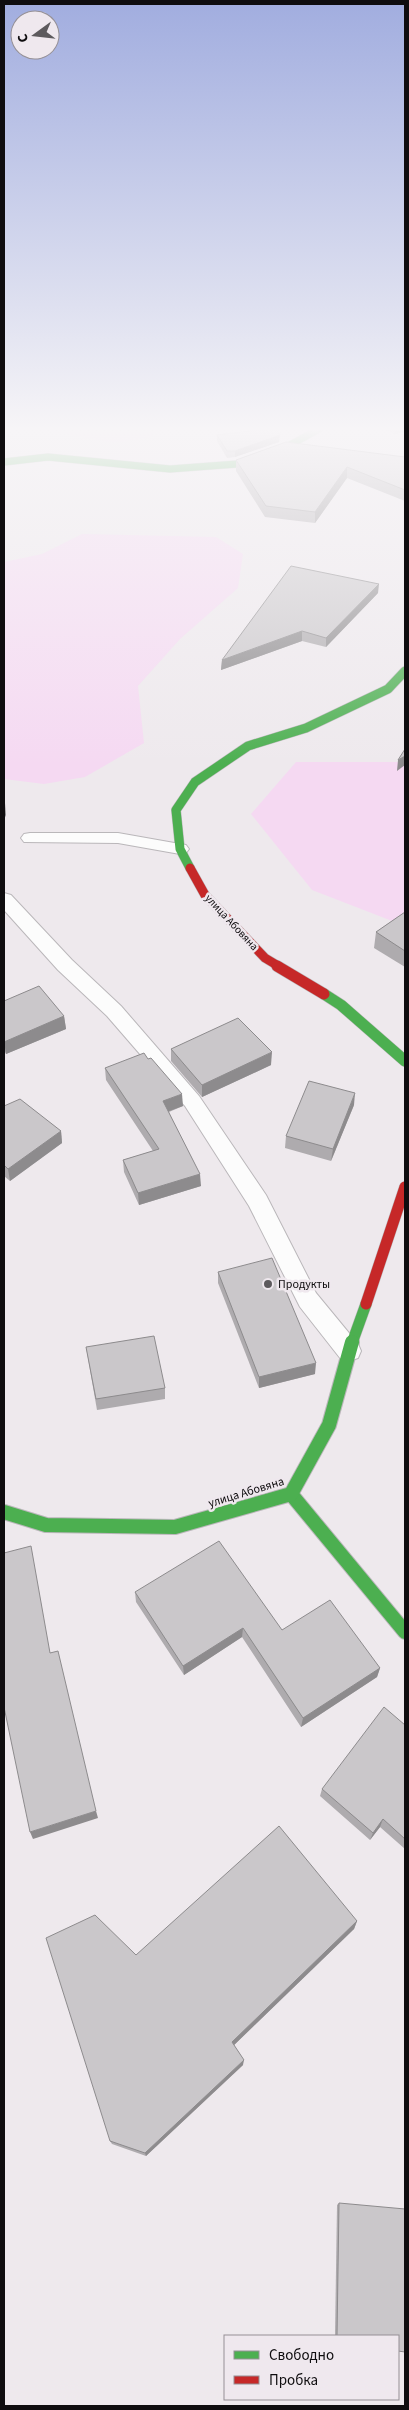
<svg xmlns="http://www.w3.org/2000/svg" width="409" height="2410" font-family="'Source Sans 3',sans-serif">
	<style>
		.green { fill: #f5d9f2 }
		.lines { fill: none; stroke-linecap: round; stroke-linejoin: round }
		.lane-casing { stroke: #bab7ba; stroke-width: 2 }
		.fast-far3-casing { stroke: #bab7ba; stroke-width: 8 }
		.fast-far2-casing { stroke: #bab7ba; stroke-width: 10 }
		.fast-far1-casing { stroke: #bab7ba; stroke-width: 12 }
		.fast-casing { stroke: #bab7ba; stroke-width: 16 }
		.jam-far1-casing { stroke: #bab7ba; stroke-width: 10 }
		.jam-casing { stroke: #bab7ba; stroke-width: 12 }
		.lane { fill: #fcfcfc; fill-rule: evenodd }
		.fast-far3 { stroke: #4caf50; stroke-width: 7 }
		.fast-far2 { stroke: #4caf50; stroke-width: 9 }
		.fast-far1 { stroke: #4caf50; stroke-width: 11 }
		.fast { stroke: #4caf50; stroke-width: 14 }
		.jam-far1 { stroke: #c62828; stroke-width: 9 }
		.jam { stroke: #c62828; stroke-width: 11 }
		.wall { fill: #aeabae }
		.shaded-wall { fill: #8d8b8d }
		.building { fill: #cac7ca; stroke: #8d8b8d }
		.poi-dot { fill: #5d5a5d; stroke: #efe8ee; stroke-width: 2 }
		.labels { text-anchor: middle; stroke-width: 5; stroke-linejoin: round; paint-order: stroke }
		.far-street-label { font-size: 11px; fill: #0f0d0f; stroke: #efe8ee }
		.poi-label { font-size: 12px; fill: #0f0d0f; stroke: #efe8ee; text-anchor: start }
		.street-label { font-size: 12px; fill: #0f0d0f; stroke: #efe8ee }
	</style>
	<rect width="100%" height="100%" fill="#eee9ed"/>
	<g class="green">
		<polygon points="40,429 158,429 151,437 114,443"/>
		<polygon points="82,534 216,537 243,554 238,588 180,639 138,686 144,743 85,777 44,784 4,779 4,562 42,554"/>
		<polygon points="296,762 405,762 405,926 312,890 251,814"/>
	</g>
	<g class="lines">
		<defs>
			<g id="lane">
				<polygon points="30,833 118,833 180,844 186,845 189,849 186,853 180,854 118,843 24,842 21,838 24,834"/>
				<polygon points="4,893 11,895 72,960 121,1006 199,1096 266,1195 316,1293 358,1344 361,1351 358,1358 349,1361 340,1358 300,1307 249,1206 185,1106 107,1016 58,970 4,910"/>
			</g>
			<polyline id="fast-far3" points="4,462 48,457 170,469 237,464 290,445 319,429"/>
			<polyline id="fast-far2" points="190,868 180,849 176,810 195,782 248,746 306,728 388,689 405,671"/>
			<g id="fast-far1">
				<polyline points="324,994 341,1005 405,1061"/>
				<polyline points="352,1343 366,1304"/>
			</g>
			<g id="fast">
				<polyline points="291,1494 405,1632"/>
				<polyline points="4,1512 46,1525 175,1527 291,1494 329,1425 352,1342"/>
			</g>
			<polyline id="jam-far1" points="190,868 205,895 265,958 280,967"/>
			<g id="jam">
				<polyline points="277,966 324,994"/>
				<polyline points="366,1304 405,1187"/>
			</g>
		</defs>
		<use href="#lane" class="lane-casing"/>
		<use href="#fast-far3" class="fast-far3-casing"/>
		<use href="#fast-far2" class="fast-far2-casing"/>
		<use href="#fast-far1" class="fast-far1-casing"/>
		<use href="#fast" class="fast-casing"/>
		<use href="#jam-far1" class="jam-far1-casing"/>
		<use href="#jam" class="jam-casing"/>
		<use href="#lane" class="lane"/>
		<use href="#fast-far3" class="fast-far3"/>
		<use href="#fast-far2" class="fast-far2"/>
		<use href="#fast-far1" class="fast-far1"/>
		<use href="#fast" class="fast"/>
		<use href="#jam-far1" class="jam-far1"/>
		<use href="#jam" class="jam"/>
	</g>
	<g class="wall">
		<polygon points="384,429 405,429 395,434"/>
		<polygon points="217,435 279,442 235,457 227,458 217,441"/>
		<polygon points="405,457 405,501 347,478 315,523 265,517 236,471 236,460"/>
		<polygon points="378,593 326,647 302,641 221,670 222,660"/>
		<polygon points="405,912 405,967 374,948 376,932"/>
		<polygon points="4,1001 64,1016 66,1029 6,1054 4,1050"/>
		<polygon points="171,1049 271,1065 202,1097 171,1061"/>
		<polygon points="105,1068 183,1106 169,1112 201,1186 139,1205 124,1172 123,1160 153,1151 106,1080"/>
		<polygon points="354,1105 331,1161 285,1148 286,1136"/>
		<polygon points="4,1106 61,1131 62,1143 10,1181 4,1176"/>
		<polygon points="218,1272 315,1374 259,1388 218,1283"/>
		<polygon points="86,1347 165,1388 165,1399 97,1410"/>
		<polygon points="135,1592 282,1630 380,1668 377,1677 301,1727 242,1637 184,1675 136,1602"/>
		<polygon points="405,1725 405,1849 380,1827 370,1840 320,1796 322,1789"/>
		<polygon points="357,1921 354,1929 234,2045 243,2065 146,2156 112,2144 110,2141 136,1955"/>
		<polygon points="339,2203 398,2336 335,2336 337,2205"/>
	</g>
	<g class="shaded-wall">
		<polygon points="395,429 405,429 405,432 395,434"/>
		<polygon points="280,435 279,442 235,457 235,451"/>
		<polygon points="347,467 347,478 315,523 315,512"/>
		<polygon points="379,584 378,593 326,647 326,638"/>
		<polygon points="302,631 302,641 221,670 222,660"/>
		<polygon points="405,756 405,765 397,771 398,760"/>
		<polygon points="5,803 6,815 4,820 4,805"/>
		<polygon points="64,1016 66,1029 6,1054 4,1042"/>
		<polygon points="272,1052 271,1065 202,1097 202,1085"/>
		<polygon points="355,1093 354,1105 331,1161 333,1149"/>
		<polygon points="182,1094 183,1106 164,1113 163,1101"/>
		<polygon points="61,1131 62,1143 10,1181 8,1169"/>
		<polygon points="200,1174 201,1186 139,1205 138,1193"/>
		<polygon points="316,1363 315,1374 259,1388 259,1377"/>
		<polygon points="243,1628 242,1637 184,1675 183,1666"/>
		<polygon points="380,1668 377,1677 301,1727 303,1718"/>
		<polygon points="96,1811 98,1818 33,1839 30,1832"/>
		<polygon points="383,1819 380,1827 370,1840 373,1833"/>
		<polygon points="357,1921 354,1929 231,2048 232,2042"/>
		<polygon points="244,2060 243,2065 146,2156 145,2153"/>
	</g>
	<g class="building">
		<polygon points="267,429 276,429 280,435 235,451 227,451 217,435"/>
		<polygon points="286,442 405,457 405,490 347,467 315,512 266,506 236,460"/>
		<polygon points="291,566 379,584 326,638 302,631 222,660"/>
		<polygon points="405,749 405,756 398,760"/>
		<polygon points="405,912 405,951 376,932"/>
		<polygon points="39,986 64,1016 4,1042 4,1001"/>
		<polygon points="238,1018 272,1052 202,1085 171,1049"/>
		<polygon points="144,1053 148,1059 151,1058 182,1094 163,1101 200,1174 138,1193 123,1160 159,1149 105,1068"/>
		<polygon points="309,1081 355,1093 333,1149 286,1136"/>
		<polygon points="20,1099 61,1131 8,1169 4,1165 4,1106"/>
		<polygon points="272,1258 316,1363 259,1377 218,1272"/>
		<polygon points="154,1336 165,1388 96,1399 86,1347"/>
		<polygon points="219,1541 282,1630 330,1600 380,1668 303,1718 243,1628 183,1666 135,1592"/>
		<polygon points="31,1546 50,1653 58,1651 96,1811 30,1832 4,1707 4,1553"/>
		<polygon points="384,1707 405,1725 405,1839 383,1819 373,1833 322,1789"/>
		<polygon points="279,1826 357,1921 232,2042 244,2060 145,2153 110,2141 46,1938 95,1915 136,1955"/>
		<polygon points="339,2203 405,2209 405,2352 398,2351 398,2336 337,2336"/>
	</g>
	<linearGradient id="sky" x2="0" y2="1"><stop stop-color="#a1addf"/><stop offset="0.56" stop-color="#f7f5f7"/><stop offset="1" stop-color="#f7f5f7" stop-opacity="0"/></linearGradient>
	<rect width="409" height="766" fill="url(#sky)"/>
	<circle class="poi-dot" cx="268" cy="1284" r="5"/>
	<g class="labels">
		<g class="far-street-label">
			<text transform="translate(232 922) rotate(47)" y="4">улица Абовяна</text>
		</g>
		<g class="poi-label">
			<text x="278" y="1288">Продукты</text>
		</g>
		<g class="street-label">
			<text transform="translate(246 1492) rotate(-17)" y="4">улица Абовяна</text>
		</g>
	</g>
	<rect width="409" height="2410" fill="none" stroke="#0f0d0f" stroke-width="10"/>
	<rect x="224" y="2335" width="175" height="65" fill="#efe8ee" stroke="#959095"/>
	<rect x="234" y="2351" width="25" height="8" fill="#4caf50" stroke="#959095"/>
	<text x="269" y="2360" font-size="15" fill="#0f0d0f">Свободно</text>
	<rect x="234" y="2376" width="25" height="8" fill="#c62828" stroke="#959095"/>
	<text x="269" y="2385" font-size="15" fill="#0f0d0f">Пробка</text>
	<g transform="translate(35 35) rotate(255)"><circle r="24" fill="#efe8ee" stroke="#959095"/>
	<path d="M0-4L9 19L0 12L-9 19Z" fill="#5d5a5d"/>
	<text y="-8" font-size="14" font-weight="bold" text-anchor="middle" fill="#0f0d0f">С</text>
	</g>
</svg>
